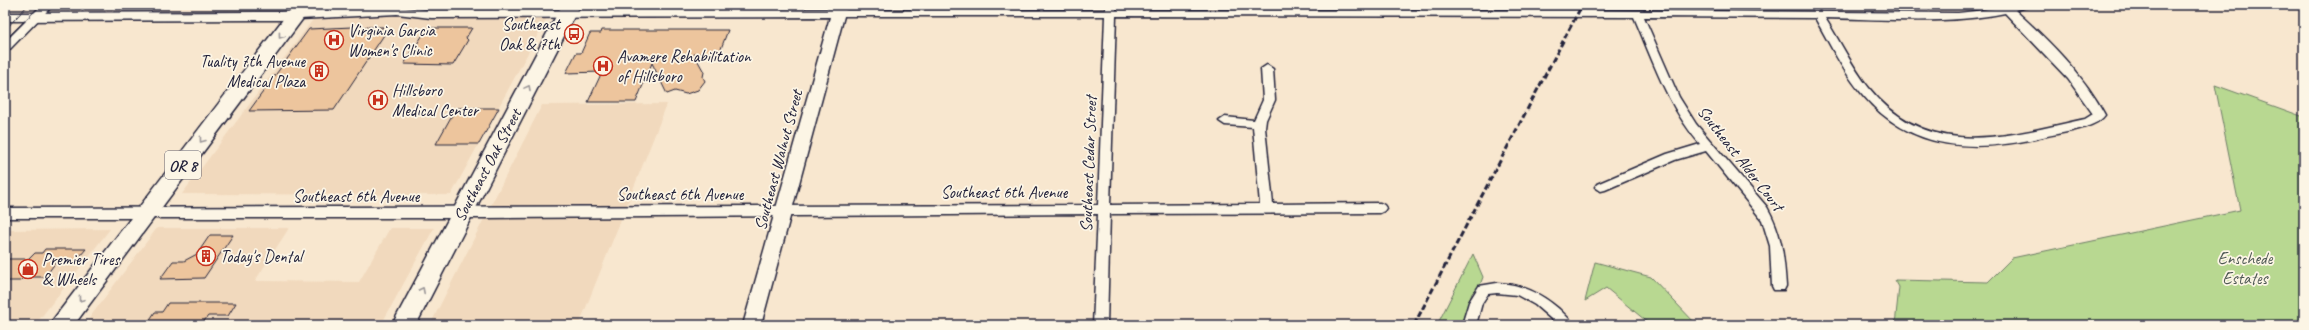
<svg xmlns="http://www.w3.org/2000/svg" width="2309" height="330" font-family="Caveat,sans-serif">
	<style>
		.built { fill: #f1d9bd }
		.green { fill: #b8d891; stroke: #6d7d66 }
		.building { fill: #edc59d; stroke: #22223b }
		.lines { fill: none; stroke-linecap: round; stroke-linejoin: round }
		.minor-casing { stroke: #22223b; stroke-width: 3 }
		.tertiary-casing { stroke: #22223b; stroke-width: 3 }
		.trunk-casing { stroke: #22223b; stroke-width: 3 }
		.minor { fill: #fcf5e5; fill-rule: evenodd }
		.tertiary { fill: #fcf5e5; fill-rule: evenodd }
		.trunk { fill: #fcf5e5; fill-rule: evenodd }
		.tram { stroke: #22223b; stroke-width: 1 }
		.rail { stroke: #22223b; stroke-width: 3; stroke-dasharray: 6 3; stroke-linecap: butt }
		.oneway { stroke: #9a9698 }
		.labels { text-anchor: middle; stroke-width: 3.5; stroke-linejoin: round; paint-order: stroke }
		.shield { fill: #fcf5e5; stroke: #63616e; stroke-width: 1 }
		.shield-label { font-size: 16px; font-weight: bold; fill: #22223b }
		.poi-label { font-size: 17px; fill: #22223b; stroke: #fcf5e5; text-anchor: start }
		.street-label { font-size: 17px; fill: #22223b; stroke: #fcf5e5 }
		.park-label { font-size: 17px; fill: #4f5955; stroke: #fcf5e5 }
	</style>
	<rect width="100%" height="100%" fill="#f8e7cf"/>
	<filter id="ink" filterUnits="userSpaceOnUse"><feTurbulence type="fractalNoise" baseFrequency=".025" numOctaves="2"/><feDisplacementMap in="SourceGraphic" scale="8" xChannelSelector="R" yChannelSelector="G"/><feConvolveMatrix kernelMatrix="1 2 1 2 8 2 1 2 1" color-interpolation-filters="sRGB"/></filter>
	<g filter="url(#ink)">
		<g class="built">
			<polygon points="324,5 554,5 451,195 182,194"/>
			<polygon points="667,104 579,325 430,325 542,105"/>
			<polygon points="157,228 289,228 255,281 359,282 390,228 434,228 381,325 84,325"/>
			<polygon points="110,229 35,325 5,325 5,230"/>
		</g>
		<g class="green">
			<polygon points="2215,85 2304,117 2304,325 1895,325 1899,287 1895,280 1988,282 2012,258 2240,210"/>
			<polygon points="1473,254 1483,277 1480,285 1472,293 1462,322 1457,325 1449,322 1448,325 1437,325"/>
			<polygon points="1595,262 1651,277 1697,325 1651,325 1606,288 1585,301"/>
		</g>
		<g class="building">
			<polygon points="352,27 383,27 379,32 386,32 334,110 249,111 309,29"/>
			<polygon points="430,28 472,28 466,38 468,40 453,65 404,64 426,30"/>
			<polygon points="602,30 728,30 719,54 694,54 704,72 703,77 705,81 698,90 686,94 675,91 667,94 652,63 636,102 588,102 602,72 566,73 576,53 581,53 590,33 601,33"/>
			<polygon points="456,108 499,108 479,144 436,144"/>
			<polygon points="210,235 233,235 204,278 160,279 173,261 184,261 197,254"/>
			<polygon points="45,249 86,249 75,262 56,262 45,277 24,277 20,281 5,281 5,259 29,259 35,253 42,253"/>
			<polygon points="168,303 236,303 228,316 208,316 201,325 147,324 155,312 162,312"/>
		</g>
		<g class="lines">
			<defs>
				<g id="minor">
					<polygon points="42,5 53,5 9,50 5,51 5,42"/>
					<path d="M1106 5H1116V10H1578L1958 13C1982 11 2004 5 2028 5L2027 7 2015 10C2048 40 2084 75 2105 115 2096 129 2059 133 2043 137 1976 153 1911 152 1863 95 1843 72 1830 44 1815 18L1644 17 1679 97 1696 124 1767 207C1782 233 1784 257 1786 286L1784 290H1774L1772 286 1770 246 1762 220 1706 151 1675 160 1605 190 1601 191 1595 187 1597 184 1667 154 1700 144C1668 107 1653 61 1634 17L1116 16 1110 205 1260 204 1253 127 1225 125 1219 121 1225 117 1254 120 1263 100 1261 69 1267 65 1273 69 1275 100 1266 120 1265 128 1273 204 1380 203 1384 205 1386 208 1384 211 1380 213 1110 214 1107 325H1093L1098 214 485 218H5V208L1098 205 1105 16H838L833 13 838 10H1106ZM2005 13 2068 79 2093 114 2085 119C2007 136 1929 162 1869 88 1852 67 1840 41 1825 18 1883 19 1949 25 2005 13Z"/>
					<path d="M1497 283C1522 284 1540 293 1559 309 1564 314 1570 319 1574 325H1558L1535 305 1517 295 1497 293 1488 294 1482 303 1476 325H1462L1469 302 1479 286Z"/>
				</g>
				<polygon id="tertiary" points="833,5 847,5 761,325 743,325 830,17 431,18 397,14 280,20 5,21 5,13 280,12 393,7 431,10 832,9"/>
				<g id="trunk">
					<polygon points="294,5 313,5 74,325 49,325"/>
					<polygon points="562,5 580,5 416,325 392,325"/>
				</g>
			</defs>
			<use href="#minor" class="minor-casing"/>
			<use href="#tertiary" class="tertiary-casing"/>
			<use href="#trunk" class="trunk-casing"/>
			<use href="#minor" class="minor"/>
			<use href="#tertiary" class="tertiary"/>
			<use href="#trunk" class="trunk"/>
			<g class="tram">
				<polyline points="5,30 28,5"/>
				<polyline points="5,40 41,5"/>
			</g>
			<polyline class="rail" points="1414,325 1582,5"/>
		</g>
		<defs><path id="oneway-chevron" d="M-2-3.5L2.5 0L-2 3.5" fill="none" stroke-width="1.6" stroke-linecap="round" stroke-linejoin="round"/></defs>
		<g class="oneway">
			<use href="#oneway-chevron" transform="translate(281 36) rotate(127)"/>
			<use href="#oneway-chevron" transform="translate(528 88) rotate(-62)"/>
			<use href="#oneway-chevron" transform="translate(202 140) rotate(127)"/>
			<use href="#oneway-chevron" transform="translate(422 290) rotate(-63)"/>
			<use href="#oneway-chevron" transform="translate(81 299) rotate(127)"/>
		</g>
	</g>
	<defs>
		<symbol id="bus-ring" viewBox="-11 -11 22 22"><circle r="9.5" fill="#fcf5e5" stroke="#c8321e" stroke-width="1.5"/><path d="M-5-6H5V4H4V6H2V4H-2V6H-4V4H-5ZM-3.5-4V0h7V-4ZM-3.5 1.2v1.5H-2V1.2ZM2 1.2v1.5H3.5V1.2Z" fill="#c8321e"/></symbol>
		<symbol id="hospital-ring" viewBox="-11 -11 22 22"><circle r="9.5" fill="#fcf5e5" stroke="#c8321e" stroke-width="1.5"/><path d="M-5-5h3v3.5h4V-5h3V5h-3V1.5h-4V5h-3Z" fill="#c8321e"/></symbol>
		<symbol id="building-ring" viewBox="-11 -11 22 22"><circle r="9.5" fill="#fcf5e5" stroke="#c8321e" stroke-width="1.5"/><path d="M-4-6H4V6H1V3H-1V6H-4ZM-2.5-4.3h1.7v1.8h-1.7ZM.8-4.3h1.7v1.8H.8ZM-2.5-1h1.7V.8h-1.7ZM.8-1h1.7V.8H.8Z" fill="#c8321e"/></symbol>
		<symbol id="shop-ring" viewBox="-11 -11 22 22"><circle r="9.5" fill="#fcf5e5" stroke="#c8321e" stroke-width="1.5"/><path d="M-5-2.5h2.3a2.7 3.5 0 0 1 5.4 0H5L5.5 6h-11ZM-1.5-2.5h3a1.5 2.3 0 0 0-3 0Z" fill="#c8321e"/></symbol>
	</defs>
	<g fill-rule="evenodd">
		<use href="#bus-ring" x="563" y="23" width="22" height="22"/>
		<use href="#hospital-ring" x="323" y="29" width="22" height="22"/>
		<use href="#hospital-ring" x="592" y="55" width="22" height="22"/>
		<use href="#building-ring" x="308" y="60" width="22" height="22"/>
		<use href="#hospital-ring" x="367" y="89" width="22" height="22"/>
		<use href="#building-ring" x="195" y="245" width="22" height="22"/>
		<use href="#shop-ring" x="17" y="258" width="22" height="22"/>
	</g>
	<g class="labels">
		<rect class="shield" x="165" y="151" width="36" height="28" rx="3"/>
		<g class="shield-label">
			<text x="183" y="171">OR 8</text>
		</g>
		<g class="poi-label">
			<text x="560" y="30" text-anchor="end">Southeast<tspan x="560" dy="20">Oak &amp; 7th</tspan></text>
			<text x="348" y="36">Virginia Garcia<tspan x="348" dy="20">Women's Clinic</tspan></text>
			<text x="617" y="62">Avamere Rehabilitation<tspan x="617" dy="20">of Hillsboro</tspan></text>
			<text x="305" y="67" text-anchor="end">Tuality 7th Avenue<tspan x="305" dy="20">Medical Plaza</tspan></text>
			<text x="392" y="96">Hillsboro<tspan x="392" dy="20">Medical Center</tspan></text>
			<text x="220" y="262">Today's Dental</text>
			<text x="42" y="265">Premier Tires<tspan x="42" dy="20">&amp; Wheels</tspan></text>
		</g>
		<g class="street-label">
			<text transform="translate(1741 158) rotate(52)" y="6">Southeast Alder Court</text>
			<text transform="translate(778 160) rotate(-75)" y="6">Southeast Walnut Street</text>
			<text transform="translate(1088 164) rotate(-88)" y="6">Southeast Cedar Street</text>
			<text transform="translate(487 165) rotate(-62)" y="6">Southeast Oak Street</text>
			<text x="1004" y="198">Southeast 6th Avenue</text>
			<text x="680" y="200">Southeast 6th Avenue</text>
			<text x="356" y="202">Southeast 6th Avenue</text>
		</g>
		<g class="park-label">
			<text x="2245" y="264">Enschede<tspan x="2245" dy="20">Estates</tspan></text>
		</g>
	</g>
	<rect width="2309" height="330" fill="none" stroke="#fcf5e5" stroke-width="20"/>
	<rect x="10" y="10" width="2289" height="310" fill="none" stroke="#22223b" stroke-width="1.5" filter="url(#ink)"/>
</svg>
